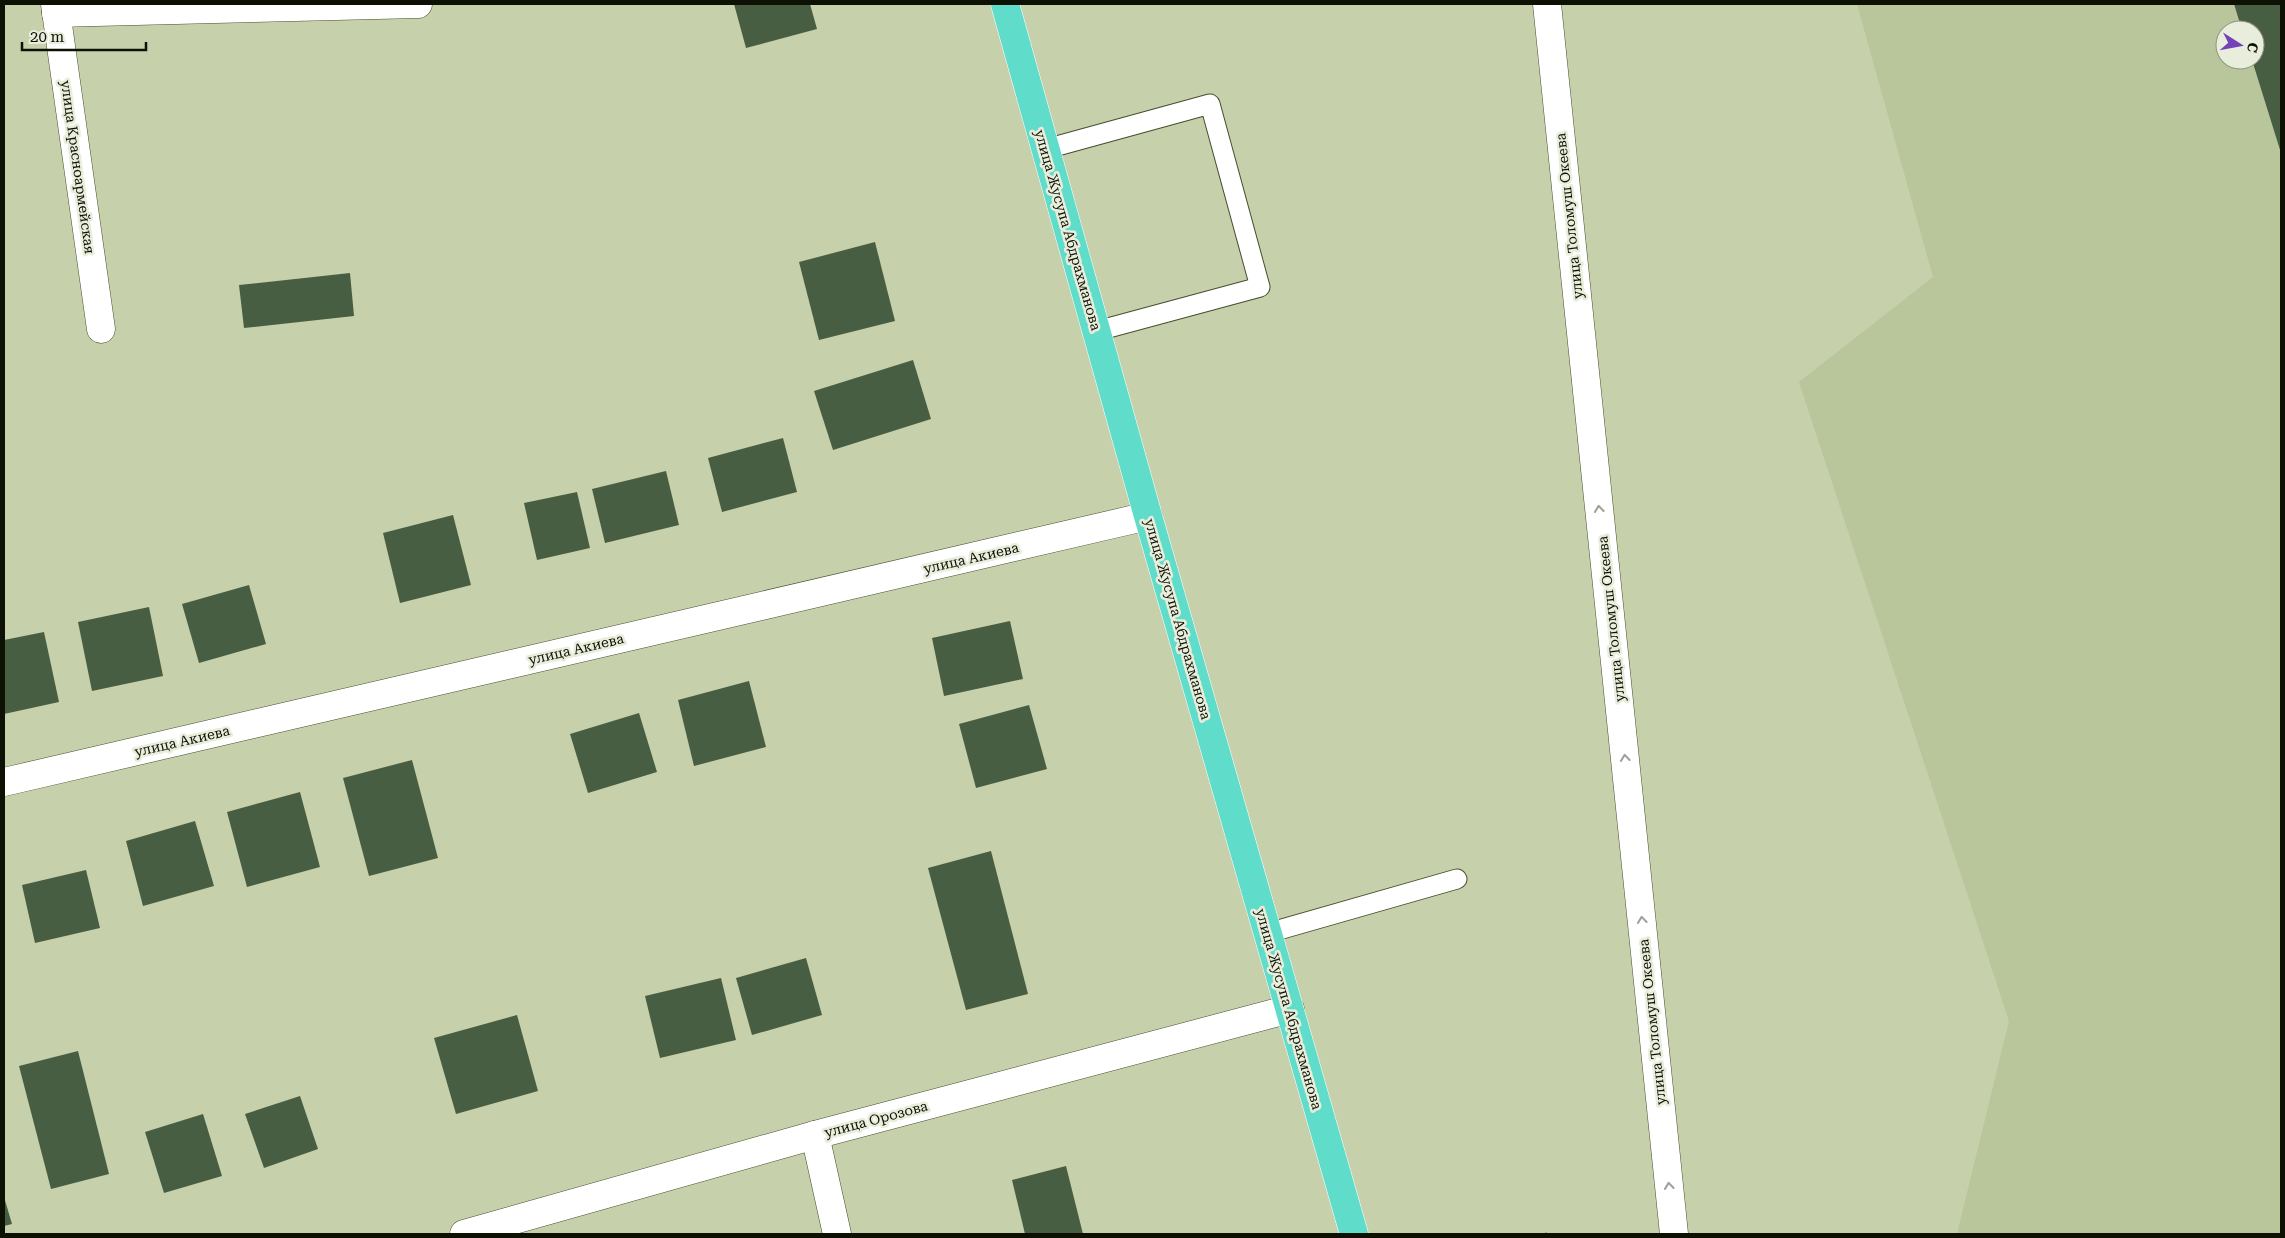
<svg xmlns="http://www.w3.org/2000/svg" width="2285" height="1238" font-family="'Roboto Serif',serif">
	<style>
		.built { fill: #b9c59a; fill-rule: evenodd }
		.building { fill: #485e43 }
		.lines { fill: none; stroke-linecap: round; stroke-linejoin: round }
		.service-casing { stroke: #454e2d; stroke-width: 21 }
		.minor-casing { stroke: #454e2d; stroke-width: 29 }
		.tertiary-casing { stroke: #454e2d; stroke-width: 29 }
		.trunk-casing { stroke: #fff; stroke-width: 29 }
		.path { stroke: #7d8468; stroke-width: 3; stroke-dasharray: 2.5 4; stroke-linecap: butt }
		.service { stroke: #fff; stroke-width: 19 }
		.minor { stroke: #fff; stroke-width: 28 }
		.tertiary { stroke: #fff; stroke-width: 28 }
		.trunk { stroke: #60dcca; stroke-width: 28 }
		.oneway { stroke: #9ea09b }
		.labels { text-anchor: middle; stroke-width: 5; stroke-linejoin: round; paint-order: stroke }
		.street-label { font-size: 14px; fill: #0d1104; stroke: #e8eedb }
	</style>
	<rect width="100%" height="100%" fill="#c6d0aa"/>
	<path class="built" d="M1857 4H2281V1234H1957L2009 1021 1799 382 1933 277ZM2225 30H2255V60H2225Z"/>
	<g class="building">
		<polygon points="734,4 810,4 817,29 746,48"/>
		<polygon points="2234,4 2281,4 2281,153 2252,60 2255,60 2255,30 2242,30"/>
		<polygon points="875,242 895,321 819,340 799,262"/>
		<polygon points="350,273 354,316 244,328 239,285"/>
		<polygon points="913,360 931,419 833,450 814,391"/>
		<polygon points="783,438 797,492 722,512 708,458"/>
		<polygon points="666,471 679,525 605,543 592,489"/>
		<polygon points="577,492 590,548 537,560 524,503"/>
		<polygon points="453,515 471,585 400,603 383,533"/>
		<polygon points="249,585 266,644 199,663 182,604"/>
		<polygon points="149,607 163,676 92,691 78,622"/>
		<polygon points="1010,621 1023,679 944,696 932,638"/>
		<polygon points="44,632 59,702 4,714 4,640"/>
		<polygon points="749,681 766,747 694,766 678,700"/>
		<polygon points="1029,705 1047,769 976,788 959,724"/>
		<polygon points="639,713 657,772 588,793 570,734"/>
		<polygon points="412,760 438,858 369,876 343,778"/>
		<polygon points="300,792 320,867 247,887 227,812"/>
		<polygon points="195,821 214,886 143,906 126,841"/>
		<polygon points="991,851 1028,994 966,1010 928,868"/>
		<polygon points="86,870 100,928 35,943 22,885"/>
		<polygon points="806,958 822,1015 752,1035 736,978"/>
		<polygon points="721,978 736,1040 660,1058 645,996"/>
		<polygon points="517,1015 538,1091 456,1114 434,1038"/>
		<polygon points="78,1051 109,1174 51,1189 19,1066"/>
		<polygon points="300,1096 318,1149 264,1168 245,1114"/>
		<polygon points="203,1114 222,1176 164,1193 145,1132"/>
		<polygon points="1066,1166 1083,1234 1025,1234 1012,1180"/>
		<polygon points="4,1197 12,1224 4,1226"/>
	</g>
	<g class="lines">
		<defs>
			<g id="service">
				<polyline points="1046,149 1210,104 1260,287 1097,331"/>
				<polyline points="1268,933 1457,879"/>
			</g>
			<g id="minor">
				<polyline points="55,4 101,329"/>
				<polyline points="56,13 418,4"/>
				<polyline points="4,782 1148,516"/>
				<polyline points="815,1135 837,1234"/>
				<polyline points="464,1234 815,1135 1290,1009"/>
			</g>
			<polyline id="tertiary" points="1547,4 1674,1234"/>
			<polyline id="trunk" points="1005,4 1148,516 1354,1234"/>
		</defs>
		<use href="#service" class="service-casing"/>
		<use href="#minor" class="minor-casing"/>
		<use href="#tertiary" class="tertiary-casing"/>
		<use href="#trunk" class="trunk-casing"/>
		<polyline class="path" points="1545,1234 1547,1234"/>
		<use href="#service" class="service"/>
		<use href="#minor" class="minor"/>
		<use href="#tertiary" class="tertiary"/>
		<use href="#trunk" class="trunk"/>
	</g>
	<defs><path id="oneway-chevron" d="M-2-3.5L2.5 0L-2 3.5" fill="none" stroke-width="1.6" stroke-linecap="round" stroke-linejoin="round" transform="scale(1.25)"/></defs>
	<g class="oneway">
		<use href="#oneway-chevron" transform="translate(1599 509) rotate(-96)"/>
		<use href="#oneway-chevron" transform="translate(1625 758) rotate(-96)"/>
		<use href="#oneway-chevron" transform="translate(1642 920) rotate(-96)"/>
		<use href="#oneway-chevron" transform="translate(1669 1186) rotate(-96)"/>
	</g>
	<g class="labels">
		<g class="street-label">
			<text transform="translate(78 167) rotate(82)" y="5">улица Красноармейская</text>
			<text transform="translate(1569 216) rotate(-96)" y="5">улица Толомуш Океева</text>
			<text transform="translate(1068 230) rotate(74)" y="5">улица Жусупа Абдрахманова</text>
			<text transform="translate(971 558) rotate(-13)" y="5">улица Акиева</text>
			<text transform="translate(1178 619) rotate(74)" y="5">улица Жусупа Абдрахманова</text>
			<text transform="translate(1611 619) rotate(-96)" y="5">улица Толомуш Океева</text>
			<text transform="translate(576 649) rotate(-13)" y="5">улица Акиева</text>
			<text transform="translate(182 741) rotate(-13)" y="5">улица Акиева</text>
			<text transform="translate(1289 1009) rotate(74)" y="5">улица Жусупа Абдрахманова</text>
			<text transform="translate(1652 1022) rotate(-96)" y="5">улица Толомуш Океева</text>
			<text transform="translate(876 1119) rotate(-15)" y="5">улица Орозова</text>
		</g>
	</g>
	<rect width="2285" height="1238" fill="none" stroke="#0d1104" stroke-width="10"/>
	<g transform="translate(2240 45) rotate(101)"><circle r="24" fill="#e8eedb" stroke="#909685"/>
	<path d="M0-4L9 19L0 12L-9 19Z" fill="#7541b8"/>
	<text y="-8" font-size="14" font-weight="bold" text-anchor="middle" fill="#0d1104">С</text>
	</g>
	<path d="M22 42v8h124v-8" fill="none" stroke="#0d1104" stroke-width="2.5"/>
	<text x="30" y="42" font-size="15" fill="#0d1104" stroke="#e8eedb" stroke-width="4" paint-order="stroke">20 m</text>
</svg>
